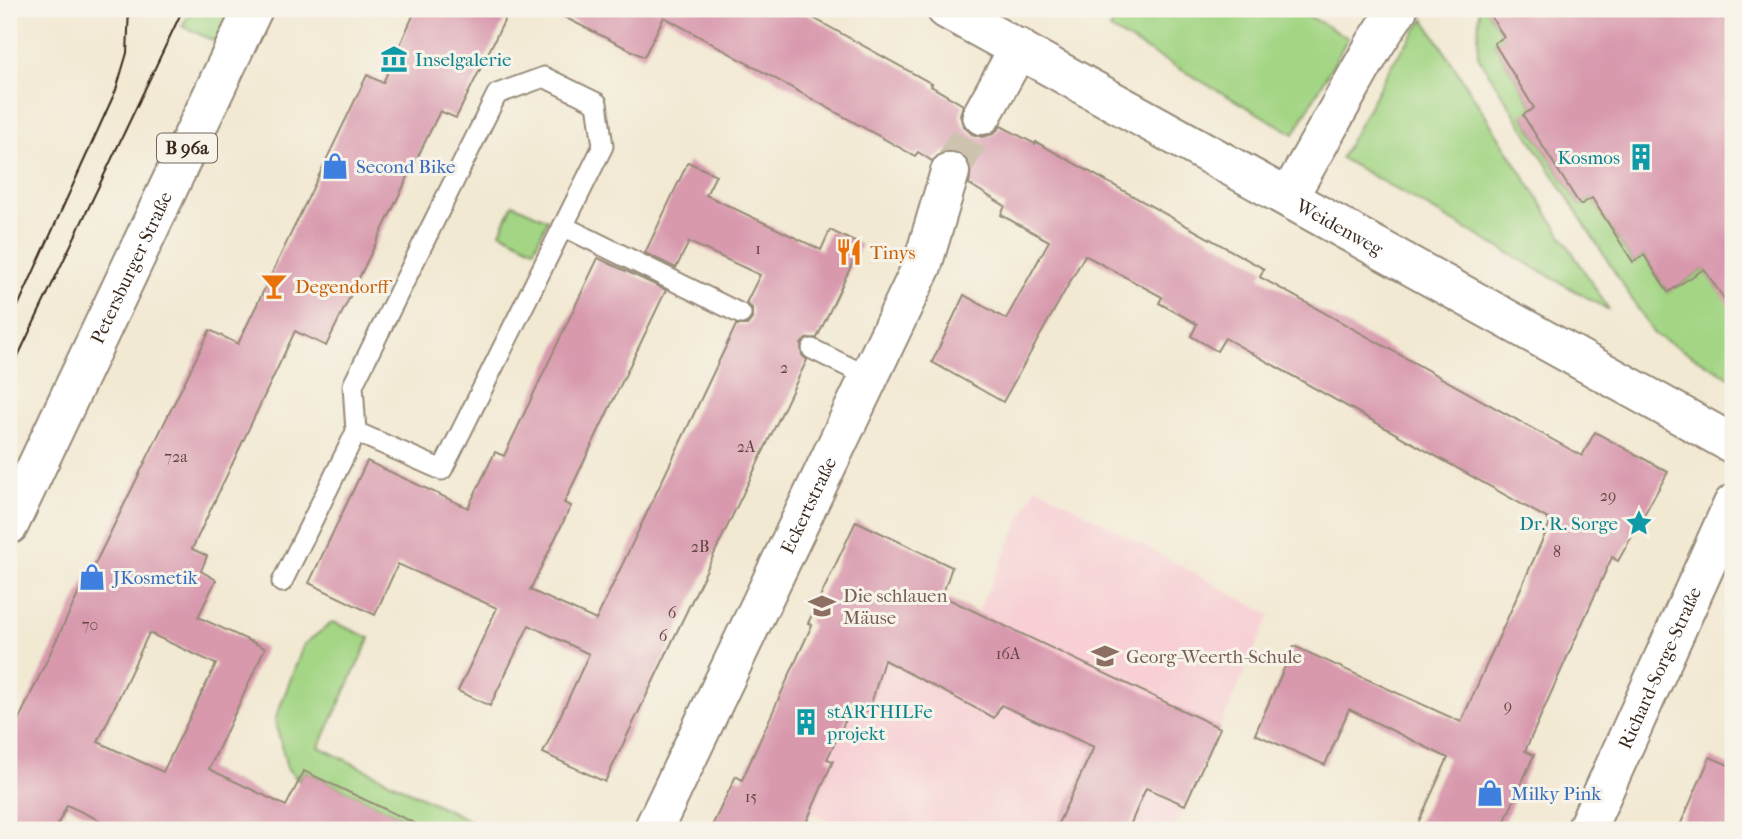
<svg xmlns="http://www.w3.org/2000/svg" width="1742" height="839" font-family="'IM FELL French Canon',serif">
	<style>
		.built { fill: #f7cfd4 }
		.green { fill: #a3d584; stroke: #6f8051; stroke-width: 2 }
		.building { fill: #d899ad; fill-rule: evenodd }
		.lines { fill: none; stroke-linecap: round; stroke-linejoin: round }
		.street-tunnel { stroke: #cdc3af; stroke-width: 38; stroke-dasharray: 38 19; stroke-linecap: butt }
		.lane-casing { stroke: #968a78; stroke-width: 23 }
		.street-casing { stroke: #968a78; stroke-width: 42 }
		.primary-casing { stroke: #968a78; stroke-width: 42 }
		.lane { stroke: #fff; stroke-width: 19 }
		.street { stroke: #fff; stroke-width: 38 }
		.primary { stroke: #fff; stroke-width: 38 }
		.tram { stroke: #3b2a1e; stroke-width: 2 }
		.labels { text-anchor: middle; stroke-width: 6; stroke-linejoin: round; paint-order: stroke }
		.number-label { font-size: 16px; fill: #624642 }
		.shield { fill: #f7f3e8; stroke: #73665b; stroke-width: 2 }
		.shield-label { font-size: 18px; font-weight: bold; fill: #3b2a1e }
		.culture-label { font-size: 19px; fill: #0d838f; stroke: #f7f3e8; text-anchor: start }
		.shop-label { font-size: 19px; fill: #366cbe; stroke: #f7f3e8; text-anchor: start }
		.street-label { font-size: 19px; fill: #3b2a1e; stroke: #f7f3e8 }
		.food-label { font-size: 19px; fill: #c56008; stroke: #f7f3e8; text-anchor: start }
		.education-label { font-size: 19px; fill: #785e54; stroke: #f7f3e8; text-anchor: start }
	</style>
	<rect width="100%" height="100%" fill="#f7f3e8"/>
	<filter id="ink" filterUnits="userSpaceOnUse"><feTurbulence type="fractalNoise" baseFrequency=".0143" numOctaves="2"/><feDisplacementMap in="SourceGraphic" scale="14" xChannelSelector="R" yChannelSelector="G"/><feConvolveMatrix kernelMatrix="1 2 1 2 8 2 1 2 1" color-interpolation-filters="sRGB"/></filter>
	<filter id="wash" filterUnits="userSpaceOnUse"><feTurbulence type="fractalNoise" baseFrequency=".00686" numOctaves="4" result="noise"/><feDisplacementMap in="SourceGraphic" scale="28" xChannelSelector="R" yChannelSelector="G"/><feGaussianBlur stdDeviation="1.57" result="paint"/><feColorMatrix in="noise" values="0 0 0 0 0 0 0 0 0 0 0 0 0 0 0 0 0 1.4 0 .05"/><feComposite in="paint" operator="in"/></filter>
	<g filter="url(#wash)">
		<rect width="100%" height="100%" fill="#f2e9d3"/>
		<polygon class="built" points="1036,486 1270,615 1174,830 849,830 742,780 881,659 943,688"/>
		<g class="green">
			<polygon points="192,9 231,9 216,42 182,26"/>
			<polygon points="1122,9 1296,9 1348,38 1294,134 1110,29"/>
			<polygon points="1479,9 1486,9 1504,37 1494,43 1534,108 1523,116 1580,205 1592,198 1633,262 1644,255 1668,292 1704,269 1723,296 1733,290 1733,379 1654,334 1478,56"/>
			<polygon points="1424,19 1609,310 1341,158 1392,64"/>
			<polygon points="513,204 548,220 534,249 500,232"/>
			<polygon points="333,622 370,638 319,747 489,830 429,830 304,771 299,781 287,768 275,720 304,644"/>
		</g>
		<g id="blocks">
			<g class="building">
				<path d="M416 9H510L456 118 440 111 326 346 295 331 192 549 207 556 201 571 216 580 198 617 265 648 209 769 286 806 304 771 429 830H120L67 805 55 830H9V740L91 567 93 568 210 330 238 344 367 75 383 83ZM149 633 216 664 163 772 98 742Z"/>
				<polygon points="548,9 797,9 932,84 931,86 963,105 960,115 963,126 972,134 982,137 993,134 1001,126 1035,144 1036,142 1264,269 1260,277 1582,456 1595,432 1668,472 1618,561 1612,557 1525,751 1534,755 1501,830 1415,830 1448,758 1349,709 1325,765 1255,734 1294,646 1461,722 1550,523 1548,519 1225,338 1217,351 1191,336 1197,324 1159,303 1162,297 1085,255 1003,402 932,362 964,295 1006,319 1049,241 1001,215 1005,206 969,184 971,168 965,157 956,151 946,151 932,161 918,152 915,156 664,17 644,57"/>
				<polygon points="1486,9 1733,9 1733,312 1704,269 1668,292 1644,255 1633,262 1592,198 1580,205 1523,115 1534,108 1494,43 1504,37"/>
				<polygon points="688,162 716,175 706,195 821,250 830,230 861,245 817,338 806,339 801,344 802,355 807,360 605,782 543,753 589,654 529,625 490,706 458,691 497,608 398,564 375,615 309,583 367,461 468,508 495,452 504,456 598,258 666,290 564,503 571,506 530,590 596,620 736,325 747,325 752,319 752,308 746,303 760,275 689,242 676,268 645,253"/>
				<polygon points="856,521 952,567 942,596 1220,728 1185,805 1146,788 1128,830 1055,830 1094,747 1001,705 994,718 884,660 869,711 850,711 827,759 833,761 803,830 710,830 736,776 742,780 812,625 808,623"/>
				<polygon points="1710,757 1733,767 1733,830 1678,830"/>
			</g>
		</g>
	</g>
	<g filter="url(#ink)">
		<use href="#blocks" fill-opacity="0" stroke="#968a78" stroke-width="2"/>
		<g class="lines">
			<polyline class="street-tunnel" points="950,172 982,115"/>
			<defs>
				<g id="lane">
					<polyline points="563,226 741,314"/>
					<polyline points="812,349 869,377"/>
					<polyline points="282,582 356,432 353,385 497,94 544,77 597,103 603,146 442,470 356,432"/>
				</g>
				<g id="street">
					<path id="s1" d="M946 9 1733 444"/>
					<polyline points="982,115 1019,48"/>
					<polyline points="1289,196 1375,44 1398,9"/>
					<path id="s2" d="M653 830 922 266 950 172"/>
					<path id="s3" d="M1586 830 1733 504"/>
				</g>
				<g id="primary">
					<path id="s4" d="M9 525 253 9"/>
				</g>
			</defs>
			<use href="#lane" class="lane-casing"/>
			<use href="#street" class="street-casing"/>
			<use href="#primary" class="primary-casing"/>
			<use href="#lane" class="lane"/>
			<use href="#street" class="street"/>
			<use href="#primary" class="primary"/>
			<g class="tram">
				<polyline points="9,326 116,90 127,53 129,9"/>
				<polyline points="9,375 183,9"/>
			</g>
		</g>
	</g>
	<defs>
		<symbol id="museum-bare" viewBox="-9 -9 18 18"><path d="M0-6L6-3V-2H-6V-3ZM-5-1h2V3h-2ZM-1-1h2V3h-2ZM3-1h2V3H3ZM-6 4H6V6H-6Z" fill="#0f9aa8" stroke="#f7f3e8" stroke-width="2.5" paint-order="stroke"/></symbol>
		<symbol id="building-bare" viewBox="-9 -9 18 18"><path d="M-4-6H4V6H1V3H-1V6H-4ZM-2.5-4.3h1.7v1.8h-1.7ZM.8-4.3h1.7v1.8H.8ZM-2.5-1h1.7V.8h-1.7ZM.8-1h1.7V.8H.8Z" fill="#0f9aa8" stroke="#f7f3e8" stroke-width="2.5" paint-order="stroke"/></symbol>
		<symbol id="shop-bare" viewBox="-9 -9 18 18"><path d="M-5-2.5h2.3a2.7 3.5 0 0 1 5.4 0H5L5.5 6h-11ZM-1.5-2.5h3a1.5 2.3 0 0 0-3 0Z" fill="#3f7fe0" stroke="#f7f3e8" stroke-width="2.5" paint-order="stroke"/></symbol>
		<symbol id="restaurant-bare" viewBox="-9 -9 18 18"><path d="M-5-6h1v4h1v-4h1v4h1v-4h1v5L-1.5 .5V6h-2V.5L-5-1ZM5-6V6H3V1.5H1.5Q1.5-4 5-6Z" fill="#e8710a" stroke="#f7f3e8" stroke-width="2.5" paint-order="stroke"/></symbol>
		<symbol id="bar-bare" viewBox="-9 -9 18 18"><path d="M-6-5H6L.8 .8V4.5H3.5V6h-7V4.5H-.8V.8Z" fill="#e8710a" stroke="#f7f3e8" stroke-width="2.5" paint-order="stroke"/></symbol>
		<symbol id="sight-bare" viewBox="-9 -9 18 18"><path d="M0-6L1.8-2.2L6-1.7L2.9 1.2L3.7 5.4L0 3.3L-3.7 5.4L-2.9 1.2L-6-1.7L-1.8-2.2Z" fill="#0f9aa8" stroke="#f7f3e8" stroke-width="2.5" paint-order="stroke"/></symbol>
		<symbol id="school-bare" viewBox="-9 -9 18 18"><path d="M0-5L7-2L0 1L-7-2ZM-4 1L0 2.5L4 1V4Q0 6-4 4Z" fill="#8d6e63" stroke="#f7f3e8" stroke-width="2.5" paint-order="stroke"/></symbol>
	</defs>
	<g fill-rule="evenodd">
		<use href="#museum-bare" x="375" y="40" width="38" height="38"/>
		<use href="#building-bare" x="1622" y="138" width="38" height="38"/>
		<use href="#shop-bare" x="316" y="147" width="38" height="38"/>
		<use href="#restaurant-bare" x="830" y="233" width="38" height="38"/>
		<use href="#bar-bare" x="255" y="267" width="38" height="38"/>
		<use href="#sight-bare" x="1620" y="504" width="38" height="38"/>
		<use href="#shop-bare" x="73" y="558" width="38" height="38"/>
		<use href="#school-bare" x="803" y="587" width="38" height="38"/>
		<use href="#school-bare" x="1086" y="637" width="38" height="38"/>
		<use href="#building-bare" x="787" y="703" width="38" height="38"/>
		<use href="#shop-bare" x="1471" y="774" width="38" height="38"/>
	</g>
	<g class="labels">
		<g class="number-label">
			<text x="758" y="254">1</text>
			<text x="784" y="373">2</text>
			<text x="746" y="452">2A</text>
			<text x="176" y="462">72a</text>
			<text x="1608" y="501">29</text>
			<text x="700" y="552">2B</text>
			<text x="1557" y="557">8</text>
			<text x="672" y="618">6</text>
			<text x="90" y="630">70</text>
			<text x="663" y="641">6</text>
			<text x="1008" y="659">16A</text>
			<text x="1508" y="711">9</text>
			<text x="751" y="802">15</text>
		</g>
		<rect class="shield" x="157" y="133.5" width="60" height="29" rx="5"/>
		<g class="shield-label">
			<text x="187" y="154">B 96a</text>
		</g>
		<g class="culture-label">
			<text x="415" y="66">Inselgalerie</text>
			<text x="1620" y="164" text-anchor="end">Kosmos</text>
			<text x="1618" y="530" text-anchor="end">Dr. R. Sorge</text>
			<text x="827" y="718">stARTHILFe<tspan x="827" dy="22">projekt</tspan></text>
		</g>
		<g class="shop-label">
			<text x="356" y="173">Second Bike</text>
			<text x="113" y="584">JKosmetik</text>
			<text x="1511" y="800">Milky Pink</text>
		</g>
		<g class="street-label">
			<text dy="7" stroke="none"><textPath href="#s1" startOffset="450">Weidenweg</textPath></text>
			<text dy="7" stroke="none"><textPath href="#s4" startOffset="285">Petersburger Straße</textPath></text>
			<text dy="7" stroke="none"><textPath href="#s2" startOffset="360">Eckertstraße</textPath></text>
			<text dy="7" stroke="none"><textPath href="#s3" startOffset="178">Richard-Sorge-Straße</textPath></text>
		</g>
		<g class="food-label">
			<text x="870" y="259">Tinys</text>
			<text x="295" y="293">Degendorff</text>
		</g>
		<g class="education-label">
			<text x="843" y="602">Die schlauen<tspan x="843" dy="22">Mäuse</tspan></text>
			<text x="1126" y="663">Georg-Weerth-Schule</text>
		</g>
	</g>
	<rect width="1742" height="839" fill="none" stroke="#f7f3e8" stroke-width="35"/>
</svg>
